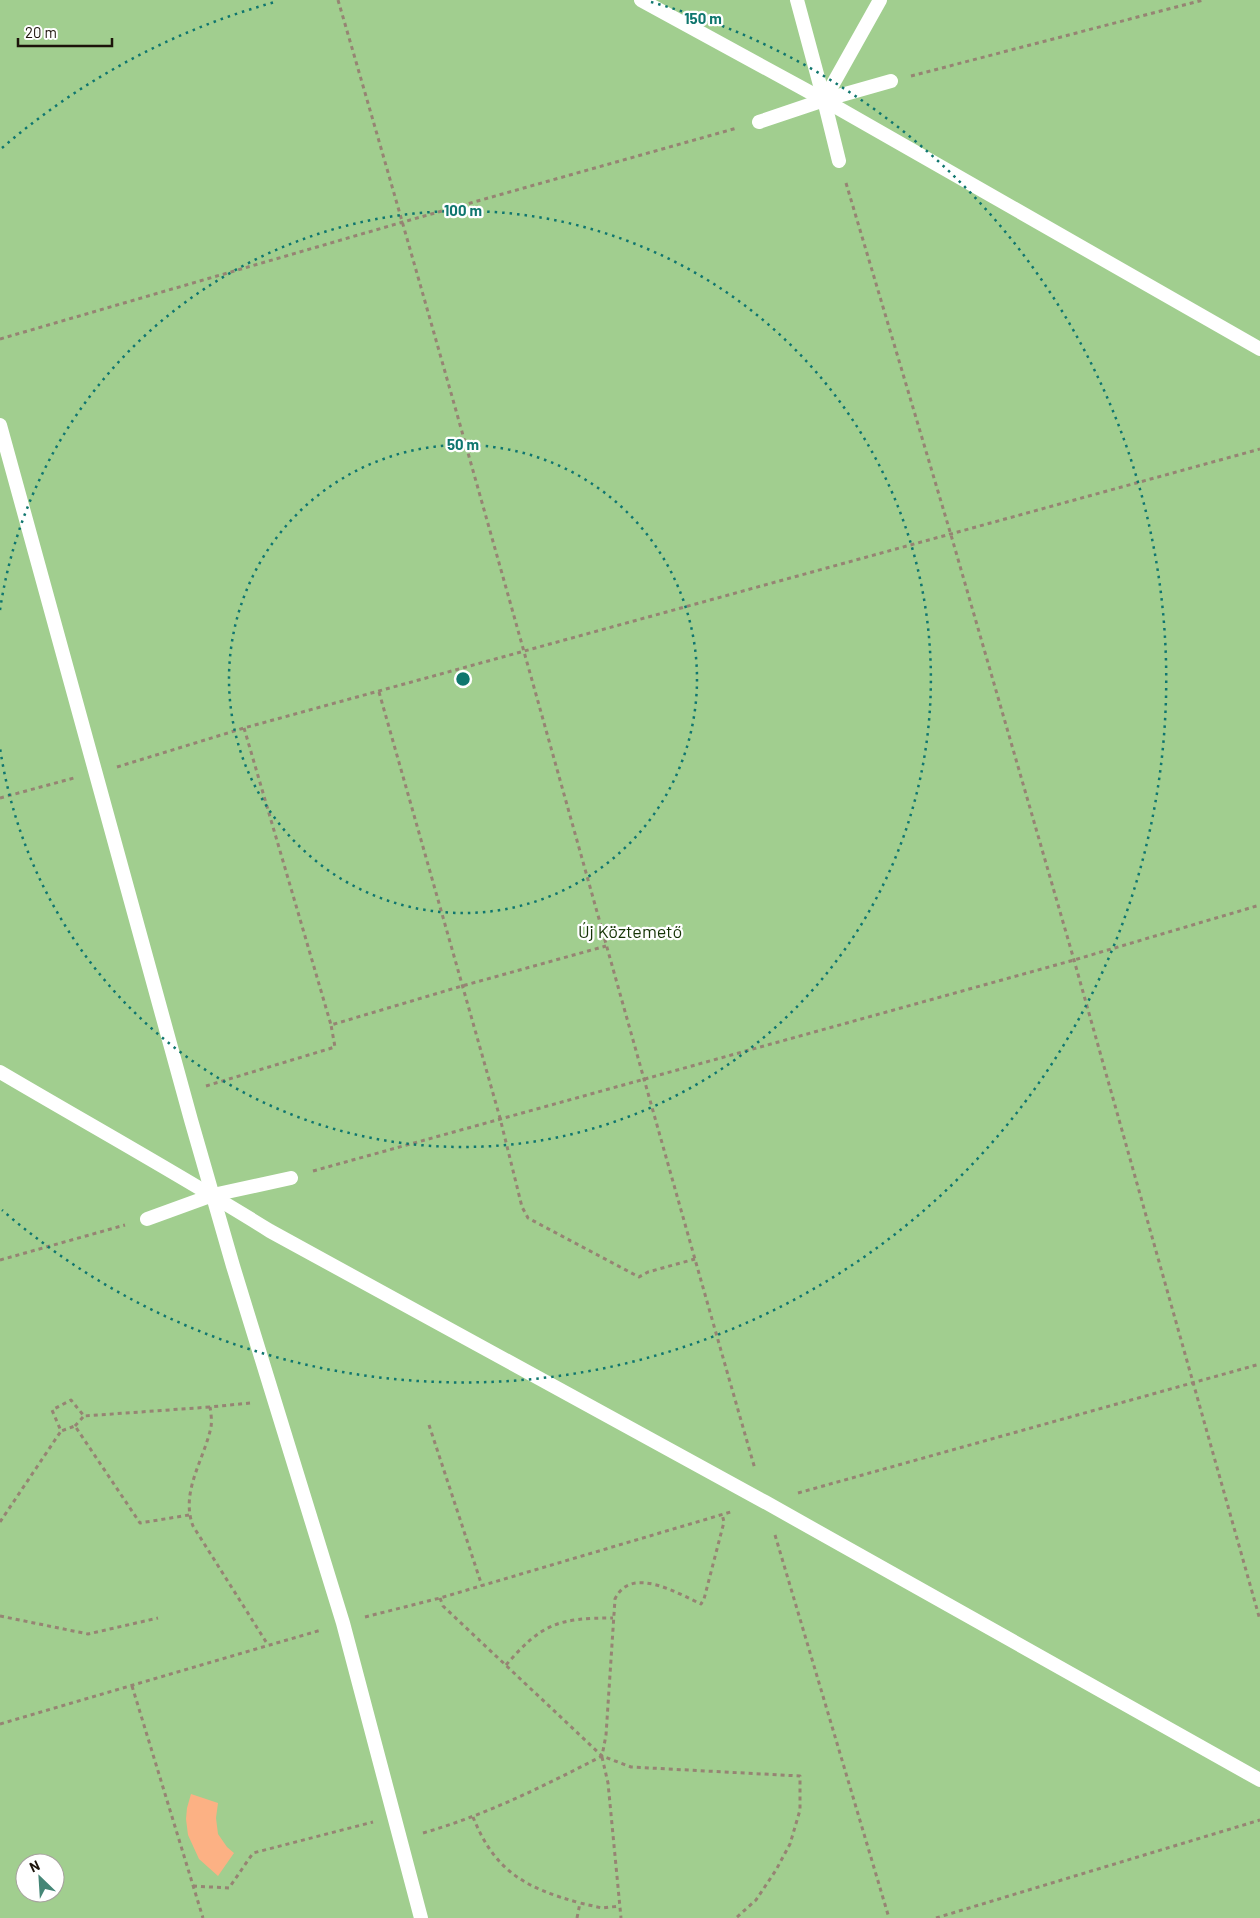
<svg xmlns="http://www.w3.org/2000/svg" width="1260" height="1918" font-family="Barlow,sans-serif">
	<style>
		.green { fill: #a1ce8f; fill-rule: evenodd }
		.building { fill: #fcb184 }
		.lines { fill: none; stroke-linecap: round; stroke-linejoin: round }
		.path { stroke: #968473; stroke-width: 3; stroke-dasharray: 4 4; stroke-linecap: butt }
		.service { stroke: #fff; stroke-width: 14 }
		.ring { fill: none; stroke: #0f766e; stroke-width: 2.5; stroke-dasharray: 2.5 5 }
		.labels { text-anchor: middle; stroke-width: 4.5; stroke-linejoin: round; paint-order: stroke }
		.park-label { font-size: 18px; fill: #153405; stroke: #fff }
		.centre { fill: #0f766e; stroke: #fff; stroke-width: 2.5 }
		.ring-label { font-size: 15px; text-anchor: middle; font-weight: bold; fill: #0f766e; stroke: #fff; stroke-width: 4.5; stroke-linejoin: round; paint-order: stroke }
	</style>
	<rect width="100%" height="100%" fill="#fee3cb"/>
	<path class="green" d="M0 0H1260V1918H0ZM25 1863H55V1893H25Z"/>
	<polygon class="building" points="191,1794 218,1803 216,1818 218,1834 227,1847 234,1853 218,1876 199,1859 188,1835 186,1819 187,1808"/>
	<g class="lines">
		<g class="path">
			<path d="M338 0C481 489 614 980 755 1469"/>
			<polyline points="911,76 1203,0"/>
			<polyline points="846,183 951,535 1074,960 1260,1620"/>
			<polyline points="0,339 403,222 737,128"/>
			<polyline points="379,692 500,1118 522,1207 528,1218 639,1277 648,1272 695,1259"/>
			<polyline points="244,728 331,1025 462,986 606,946"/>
			<polyline points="117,767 244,728 1260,449"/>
			<polyline points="0,798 74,778"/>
			<polyline points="206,1086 335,1047 331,1025"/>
			<polyline points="313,1171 1074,960 1260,905"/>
			<polyline points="0,1260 125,1225"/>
			<path d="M250 1403 210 1407C211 1413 212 1421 211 1427 204 1460 180 1492 193 1526L268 1645"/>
			<polyline points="429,1425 482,1586"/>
			<polyline points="75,1426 84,1416"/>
			<polyline points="798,1493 1260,1364"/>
			<polyline points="189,1515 140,1523 75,1426 61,1431 52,1410 71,1400 84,1416 210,1407"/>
			<polyline points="0,1522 61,1431"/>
			<polyline points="775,1535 889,1918"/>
			<path d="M440 1598 443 1606 602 1756 606 1735 615 1599C631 1565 677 1593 701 1604L704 1599 724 1522 722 1514"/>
			<polyline points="0,1616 88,1634 158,1618"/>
			<polyline points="365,1617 440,1598 734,1511"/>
			<path d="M506 1665C542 1623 559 1618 613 1618"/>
			<polyline points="132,1686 203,1918"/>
			<polyline points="0,1724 321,1630"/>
			<polyline points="602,1757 608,1783 621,1918"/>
			<path d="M473 1817C495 1872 526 1888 580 1903"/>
			<path d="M423 1833C486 1815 544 1786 602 1756L631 1767 800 1776V1810L790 1844 776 1870 756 1900 736 1918"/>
			<polyline points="193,1886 229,1888 253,1853 373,1822"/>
			<polyline points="577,1918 580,1903 602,1908 620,1906"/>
			<polyline points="936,1918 1260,1820"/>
		</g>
		<g class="service">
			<polyline points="641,0 824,100 1260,349"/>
			<polyline points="797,0 824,100 839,161"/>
			<polyline points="824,100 880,0"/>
			<polyline points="759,122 824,100 891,81"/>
			<polyline points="0,425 191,1120 233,1266 343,1623 421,1918"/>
			<path d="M0 1072C90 1125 182 1176 270 1231L765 1502 1260 1780"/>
			<polyline points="147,1219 213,1195 291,1178"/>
		</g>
	</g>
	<g class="ring">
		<circle cx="463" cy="679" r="234"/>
		<path d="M0 610A468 468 0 1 1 0 748"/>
		<path d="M2 148A703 703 0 0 1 275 2M651 2A703 703 0 1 1 2 1210"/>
	</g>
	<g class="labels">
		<g class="park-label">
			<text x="630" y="938">Új Köztemető</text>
		</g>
	</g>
	<circle cx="463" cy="679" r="8" class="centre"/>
	<g class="ring-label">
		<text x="703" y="24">150 m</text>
		<text x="463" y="216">100 m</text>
		<text x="463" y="450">50 m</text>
	</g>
	<g transform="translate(40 1878) rotate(335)"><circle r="24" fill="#ffffff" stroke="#a5a19d"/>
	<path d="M0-4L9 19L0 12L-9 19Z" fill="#448676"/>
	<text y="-8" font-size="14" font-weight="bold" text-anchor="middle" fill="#1d140b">N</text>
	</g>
	<path d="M18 38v8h94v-8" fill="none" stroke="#1d140b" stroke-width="2.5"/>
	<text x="25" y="38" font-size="15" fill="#1d140b" stroke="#ffffff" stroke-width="4" paint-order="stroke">20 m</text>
</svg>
